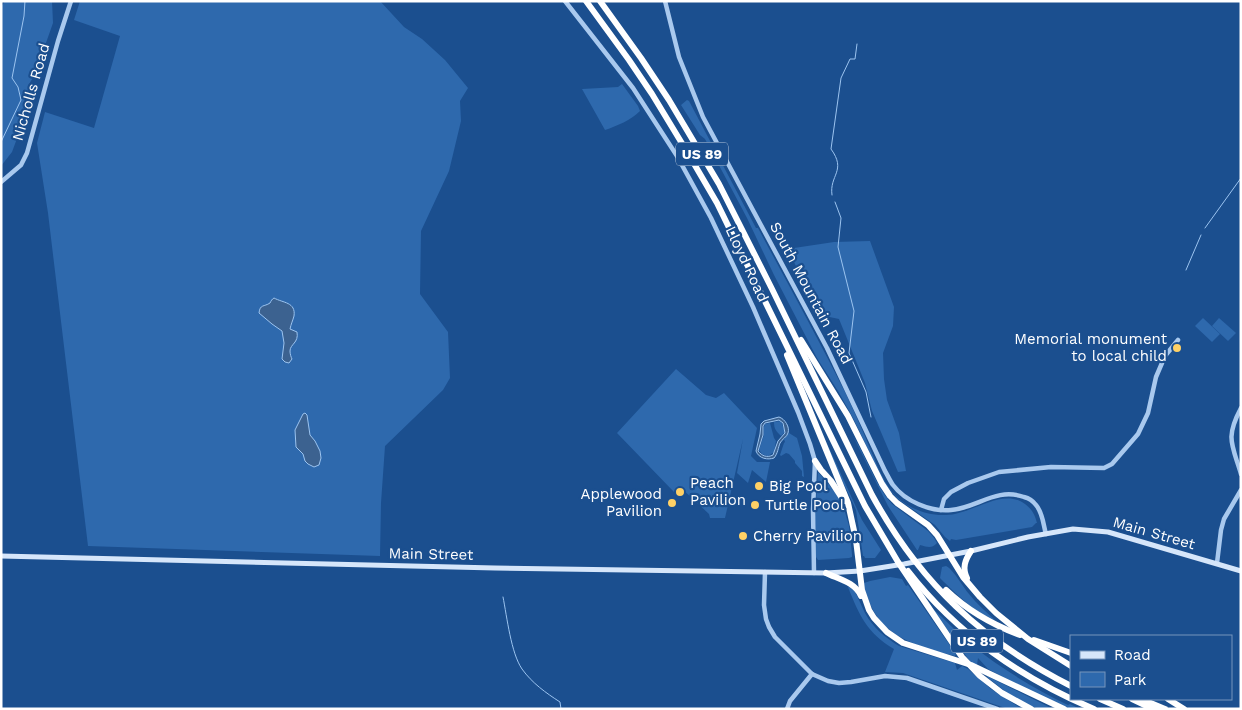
<svg xmlns="http://www.w3.org/2000/svg" width="1242" height="710" font-family="'Work Sans',sans-serif">
	<style>
		.green { fill: #2e69ad }
		.water { fill: #3c6290; stroke: #9cc4f0; fill-rule: evenodd }
		.lines { fill: none; stroke-linecap: round; stroke-linejoin: round }
		.stream { stroke: #9cc4f0; stroke-width: 1 }
		.tertiary { stroke: #a9c9ee; stroke-width: 4.5 }
		.secondary { stroke: #d6e6fa; stroke-width: 5 }
		.motorway { stroke: #fff; stroke-width: 6 }
		.poi-dot { fill: #ffd166; stroke: #1b4f8f; stroke-width: 2 }
		.labels { text-anchor: middle; stroke-width: 4.5; stroke-linejoin: round; paint-order: stroke }
		.shield { fill: #1b4f8f; stroke: #bbcadd; stroke-width: 1 }
		.shield-label { font-size: 14px; font-weight: bold; fill: #fff }
		.street-label { font-size: 15px; fill: #fff; stroke: #1b4f8f }
		.poi-label { font-size: 15px; fill: #fff; stroke: #1b4f8f; text-anchor: start }
	</style>
	<rect width="100%" height="100%" fill="#1b4f8f"/>
	<g class="green">
		<polygon points="5,1 52,1 53,23 35,74 28,86 29,106 12,152 1,166 1,7"/>
		<polygon points="80,1 380,1 404,27 422,39 445,60 468,88 460,101 461,121 449,171 421,231 420,294 448,332 450,378 443,390 385,446 381,503 380,556 88,546 48,213 37,143 45,112 94,128 120,36 74,20"/>
		<path d="M622 84 638 106 640 111C631 120 617 126 605 130L582 89 618 87Z"/>
		<path d="M687 100 689 101 756 228H758C787 282 817 337 845 392 854 411 863 431 871 451 878 467 884 485 897 497 910 509 928 516 946 515 971 515 1002 487 1025 504 1032 509 1035 515 1037 523H1036L1032 527 956 540 951 539 950 541 945 537 935 525 898 499 884 483 853 418 838 391 817 358 774 275 747 218 705 139 700 135 681 105Z"/>
		<polygon points="870,241 894,307 893,326 883,353 884,379 887,400 899,433 906,471 898,472 872,411 865,383 839,319 820,315 793,260 794,248 834,242"/>
		<polygon points="1203,318 1220,334 1212,342 1195,326"/>
		<polygon points="1219,318 1236,333 1228,341 1212,326"/>
		<polygon points="676,369 706,395 716,398 724,393 757,428 751,456 757,462 770,462 766,482 752,470 748,483 737,473 743,439 725,518 710,518 709,514 679,486 674,492 617,433"/>
		<polygon points="813,413 862,520 881,550 875,558 865,558 864,556 863,556 856,510 850,497 836,468"/>
		<path d="M781 421 785 432 781 436C776 431 774 429 774 422Z"/>
		<polygon points="770,423 774,438 776,441 774,452 768,456 762,454 759,450 764,435 764,427 765,424"/>
		<polygon points="789,433 797,438 802,456 804,477 802,476 802,471 795,463 795,461 789,454 786,453 781,456 780,455 784,443 785,442 784,439"/>
		<path d="M853 436C867 458 874 484 892 504L928 531 934 538 937 543C931 549 928 547 920 545L918 550H917L888 506Z"/>
		<polygon points="818,472 837,494 843,505 849,526 852,554 852,557 849,558 818,560 816,557 815,516"/>
		<path d="M946 566C953 569 963 587 969 594 977 604 986 612 995 620 976 614 955 593 940 578L942 567Z"/>
		<path d="M890 577 902 579 906 586 908 585 956 654 955 656C919 647 880 637 868 598 866 593 864 589 864 583L870 581Z"/>
		<path d="M848 587 853 588C858 597 861 605 865 613 873 628 886 638 899 646L955 663 957 670 962 666 968 669 991 689 1022 709H1008L903 673 885 672 894 649C867 633 859 615 848 587Z"/>
		<path d="M932 608C945 619 956 632 969 643 1000 668 1033 688 1068 705L1070 704 1080 709H1067L1036 694 988 669 978 658 977 665 971 663Z"/>
		<path d="M987 676 1053 709C1048 709 1042 710 1037 708 1020 704 1001 688 987 677Z"/>
	</g>
	<g class="water">
		<path d="M274 298C283 303 296 302 294 316 293 320 291 324 290 329L297 332C299 343 290 344 290 351 290 354 291 357 292 359L289 363 285 362 282 359 284 343 282 331 272 324 259 313C260 304 264 307 270 303 271 301 272 299 274 298Z"/>
		<polygon points="305,413 307,415 310,435 315,441 320,451 321,458 319,465 314,467 308,464 305,461 303,454 296,447 295,430 303,414"/>
		<path d="M779 417C785 419 790 427 788 433 787 437 782 439 780 443 778 448 778 453 774 458 768 460 759 459 756 451L760 434 761 424 764 421ZM779 420 783 423 785 433 778 441 773 455C767 458 762 456 758 451L763 435V426L765 423Z"/>
	</g>
	<g class="lines">
		<g class="stream">
			<polyline points="1,142 21,100 18,87 12,78 24,16 25,1"/>
			<path d="M832 195C829 175 847 171 831 149L841 78 850 59H855L857 44"/>
			<polyline points="835,202 841,218 838,247 854,311 849,353 866,392 871,417"/>
			<polyline points="1205,228 1241,178"/>
			<polyline points="1186,270 1201,235"/>
			<path d="M503 597C507 617 511 653 522 669 532 683 546 693 560 702L561 709"/>
		</g>
		<g class="tertiary">
			<polyline points="565,1 633,88 677,156 711,218 753,307 798,412 810,444 815,461 813,510 814,573"/>
			<path d="M665 1 679 57 703 117 827 348 885 471C888 476 890 481 893 485 905 501 930 512 951 510 977 508 996 487 1024 497 1028 498 1033 501 1036 505 1043 513 1043 524 1046 534"/>
			<polyline points="1,182 21,165 27,153 58,41 71,1"/>
			<path d="M1241 408C1225 438 1232 444 1241 474"/>
			<polyline points="941,510 944,499 951,492 968,483 999,472 1051,467 1104,468 1112,464 1138,434 1148,413 1156,377 1165,356 1178,340"/>
			<polyline points="1217,563 1221,530 1224,519 1241,490"/>
			<polyline points="765,572 764,605 766,619 769,627 775,637 812,674 828,681 839,683 851,682 885,676 907,678 997,709"/>
			<polyline points="787,709 790,701 812,674"/>
		</g>
		<polyline class="secondary" points="1,556 495,568 826,573 860,571 904,564 971,551 1028,537 1073,529 1108,532 1241,571"/>
		<g class="motorway">
			<polyline points="586,1 629,60 652,94 686,150 717,203 865,506 898,562 962,657 980,676 1002,693 1031,709"/>
			<path d="M600 1 641 58 669 100 719 184 772 289 872 495C920 583 982 641 1071 686"/>
			<polyline points="801,340 848,416 882,484 890,496 897,503 928,525 937,535 963,577 980,597 996,613 1028,639 1071,666"/>
			<polyline points="787,355 848,503 856,540 862,590 869,610 874,618 887,632 903,643 971,665 1064,709"/>
			<polyline points="815,461 821,470 831,481 844,501"/>
			<path d="M908 571C956 633 1022 679 1094 709"/>
			<path d="M826 573C838 579 855 582 861 596"/>
			<path d="M967 578C962 568 965 560 971 551"/>
			<path d="M946 590C967 610 993 625 1020 635"/>
			<polyline points="1034,640 1071,653"/>
			<polyline points="1100,699 1123,709"/>
			<polyline points="1132,699 1153,709"/>
			<polyline points="1141,699 1165,709"/>
			<polyline points="1168,699 1184,709"/>
		</g>
	</g>
	<g class="poi-dot">
		<circle cx="1177" cy="348" r="5"/>
		<circle cx="759" cy="486" r="5"/>
		<circle cx="680" cy="492" r="5"/>
		<circle cx="672" cy="503" r="5"/>
		<circle cx="755" cy="505" r="5"/>
		<circle cx="743" cy="536" r="5"/>
	</g>
	<g class="labels">
		<g class="shield">
			<rect x="676" y="142.5" width="52" height="23" rx="4"/>
			<rect x="951" y="629.5" width="52" height="23" rx="4"/>
		</g>
		<g class="shield-label">
			<text x="702" y="159">US 89</text>
			<text x="977" y="646">US 89</text>
		</g>
		<g class="street-label">
			<text transform="translate(31 92) rotate(-74)" y="5">Nicholls Road</text>
			<text transform="translate(747 264) rotate(65)" y="5">Lloyd Road</text>
			<text transform="translate(811 293) rotate(62)" y="5">South Mountain Road</text>
			<text transform="translate(1154 533) rotate(16)" y="5">Main Street</text>
			<text transform="translate(431 554) rotate(1)" y="5">Main Street</text>
		</g>
		<g class="poi-label">
			<text x="1167" y="344" text-anchor="end">Memorial monument<tspan x="1167" dy="17">to local child</tspan></text>
			<text x="690" y="488">Peach<tspan x="690" dy="17">Pavilion</tspan></text>
			<text x="769" y="491">Big Pool</text>
			<text x="662" y="499" text-anchor="end">Applewood<tspan x="662" dy="17">Pavilion</tspan></text>
			<text x="765" y="510">Turtle Pool</text>
			<text x="753" y="541">Cherry Pavilion</text>
		</g>
	</g>
	<rect width="1242" height="710" fill="none" stroke="#ffffff" stroke-width="5"/>
	<rect x="1070" y="635" width="162" height="65" fill="#1b4f8f" stroke="#7695bc"/>
	<rect x="1080" y="651" width="25" height="8" fill="#d6e6fa" stroke="#7695bc"/>
	<text x="1114" y="660" font-size="15" fill="#ffffff">Road</text>
	<rect x="1080" y="672" width="25" height="15" fill="#2e69ad" stroke="#7695bc"/>
	<text x="1114" y="685" font-size="15" fill="#ffffff">Park</text>
</svg>
